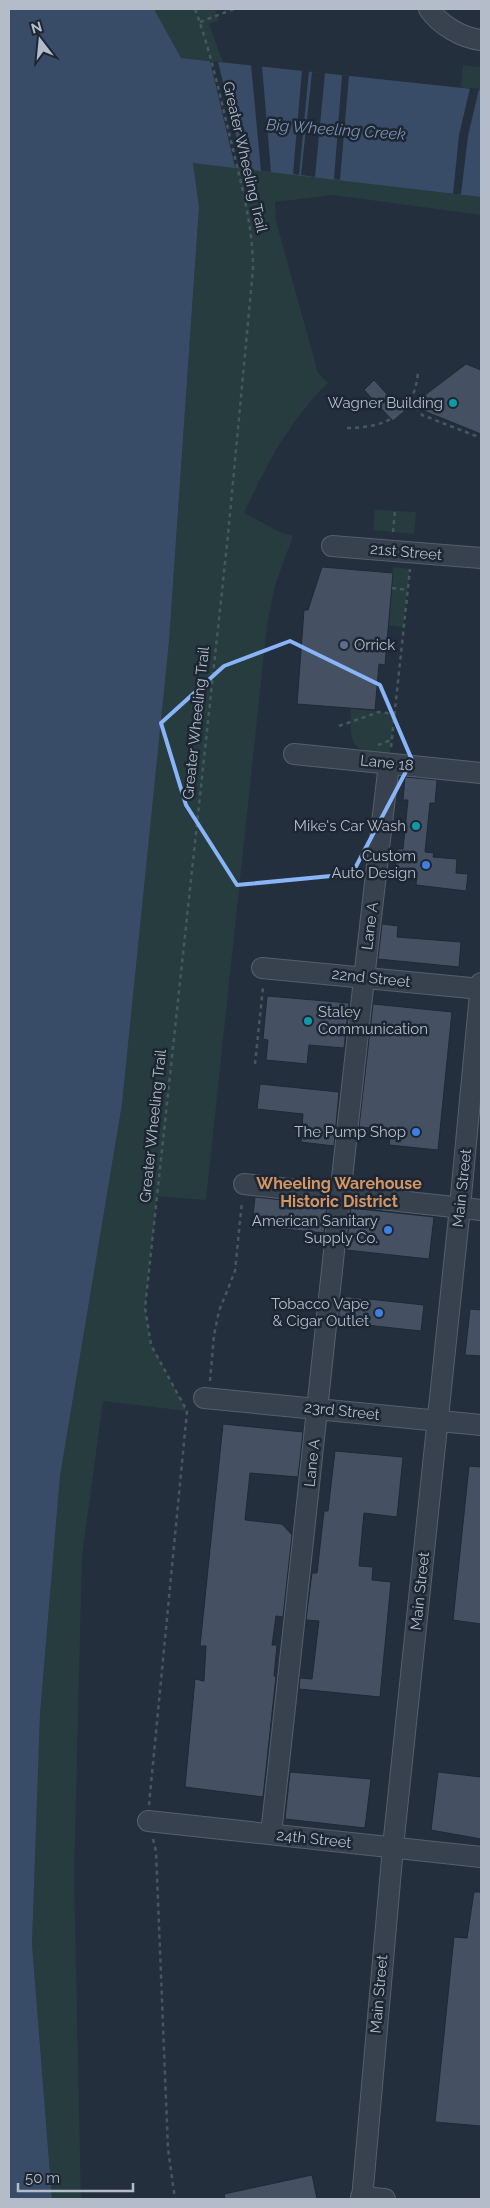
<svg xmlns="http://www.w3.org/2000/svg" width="490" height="2208" font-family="Raleway,sans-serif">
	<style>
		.green { fill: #263c3f }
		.water { fill: #394c67 }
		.pier { fill: #242f3e }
		.building { fill: #455162; stroke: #1f2835 }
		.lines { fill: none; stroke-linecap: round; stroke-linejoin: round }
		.minor-casing { stroke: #565f6c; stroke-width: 22 }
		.path { stroke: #44595c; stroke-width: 2.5; stroke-dasharray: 4 4; stroke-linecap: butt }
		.minor { stroke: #38414e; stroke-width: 20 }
		.marked { fill: none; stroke: #8ab4f8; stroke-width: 4; stroke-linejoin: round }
		.culture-dot { fill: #0f9aa8; stroke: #1d2633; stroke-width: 2 }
		.service-dot { fill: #5c6f8a; stroke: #1d2633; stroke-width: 2 }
		.shop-dot { fill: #3f7fe0; stroke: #1d2633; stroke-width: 2 }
		.labels { text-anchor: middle; stroke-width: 5; stroke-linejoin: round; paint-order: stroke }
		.street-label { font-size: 15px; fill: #b4bcc9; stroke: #1d2633 }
		.poi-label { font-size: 15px; fill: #b4bcc9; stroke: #1d2633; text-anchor: end }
		.water-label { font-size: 16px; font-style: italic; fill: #7c92b1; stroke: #1d2633 }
		.neighbourhood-label { font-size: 16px; font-weight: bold; fill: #d59563; stroke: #1d2633 }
	</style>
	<rect width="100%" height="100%" fill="#242f3e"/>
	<g class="green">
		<polygon points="154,9 215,9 219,20 209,24 223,62 181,58"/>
		<polygon points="463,65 481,67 481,90 461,87"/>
		<path d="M193 162 481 197V215L333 195 275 202 276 221 318 373 328 383C290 420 266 465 244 513L282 533 293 536 275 585 267 625 206 1200 157 1196 145 1308 151 1345 187 1411 103 1401 82 1556 74 1877 81 2199H52L32 1944 40 1714 60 1476 122 1104 169 642 199 207Z"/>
		<polygon points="375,510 416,512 414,534 373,530"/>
		<polygon points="393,567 410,569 403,627 388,625"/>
		<path d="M351 708 394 714 390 756C351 750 349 747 351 708Z"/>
	</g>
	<polygon class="water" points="9,9 154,9 181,58 481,90 481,197 193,163 199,207 169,642 122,1104 60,1476 40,1714 32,1944 52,2199 9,2199"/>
	<g class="pier">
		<polygon points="210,61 218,62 244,168 235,167"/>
		<polygon points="251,65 262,66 271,172 261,171"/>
		<polygon points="302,70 309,71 299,175 293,174"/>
		<polygon points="312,72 325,73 315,177 301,175"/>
		<polygon points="342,75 349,76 340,180 334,179"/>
		<polygon points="470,88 479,89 468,136 461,194 453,194 459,135"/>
	</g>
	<g class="building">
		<polygon points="466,364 481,370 481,434 424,411 425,395"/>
		<polygon points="374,380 403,412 393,421 364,390"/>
		<polygon points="322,567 393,573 385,665 379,664 375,710 297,704 304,610 308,610"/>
		<polygon points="405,777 437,780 435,803 430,803 425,852 434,853 433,857 457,859 456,873 468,874 466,891 416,885 417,872 395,870 397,849 403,849 408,800 403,800"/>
		<polygon points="382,924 398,926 397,937 461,942 459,967 378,959"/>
		<polygon points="267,996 349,1003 344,1048 309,1045 307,1064 266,1060 268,1040 263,1039"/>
		<polygon points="373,1004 452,1012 438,1150 389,1145 391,1130 359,1127"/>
		<polygon points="260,1084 339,1092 334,1146 301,1142 303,1114 257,1109"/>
		<polygon points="255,1197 327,1205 324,1233 252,1226"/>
		<polygon points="351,1208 434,1217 429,1259 346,1250"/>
		<polygon points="341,1296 424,1305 421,1331 338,1322"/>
		<polygon points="470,1309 481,1310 481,1356 465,1355"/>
		<polygon points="223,1424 303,1432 298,1477 250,1473 245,1520 282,1524 292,1535 283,1617 276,1616 272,1645 277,1645 274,1676 276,1676 263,1797 185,1787 195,1679 204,1681 206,1646 200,1646"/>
		<polygon points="335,1451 403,1457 397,1517 364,1513 359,1566 373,1567 372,1580 391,1582 380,1697 299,1689 300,1678 312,1679 319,1621 306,1620 312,1573 317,1573 324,1511 328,1511"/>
		<polygon points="469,1466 481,1467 481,1624 453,1620"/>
		<polygon points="290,1772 371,1779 365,1828 285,1819"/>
		<polygon points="438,1772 481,1777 481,1839 431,1830"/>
		<polygon points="474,1892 481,1892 481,2126 435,2122 454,1937 467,1938"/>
		<polygon points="312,2175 317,2199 225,2199 224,2194"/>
	</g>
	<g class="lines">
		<defs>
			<g id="minor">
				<path d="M429 9C440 25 462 38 481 40"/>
				<polyline points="332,546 481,558"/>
				<polyline points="294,754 481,773"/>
				<polyline points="262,968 481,989"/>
				<polyline points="244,1184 481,1210"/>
				<polyline points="204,1398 481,1425"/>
				<polyline points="148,1821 481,1857"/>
				<path d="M271 1834C311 1477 346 1120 389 764"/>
				<polyline points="361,2197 385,2199"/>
				<polyline points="362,2199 393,1847 460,1207 481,983"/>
			</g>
		</defs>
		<use href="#minor" class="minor-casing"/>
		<g class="path">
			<polyline points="200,22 234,9"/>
			<polyline points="411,401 422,415 481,438"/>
			<path d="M347 428C386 428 415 414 418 372"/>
			<polyline points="393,532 395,511"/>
			<polyline points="392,588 407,590"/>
			<polyline points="339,726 379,712 394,714"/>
			<polyline points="378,745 391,740"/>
			<polyline points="391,747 410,569"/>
			<polyline points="255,1064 263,987"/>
			<polyline points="210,1381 214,1335 219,1311 235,1271 242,1201"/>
			<path d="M149 1805 187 1411 151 1345 145 1308 228 535 253 269C253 225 241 184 231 141 220 97 211 52 195 9"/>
			<polyline points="153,1839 156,1851 168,2149 175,2199"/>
		</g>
		<use href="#minor" class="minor"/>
	</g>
	<path class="marked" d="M290 641 380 685 412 760 352 874 237 885 186 805 161 723 224 666Z"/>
	<g class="culture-dot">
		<circle cx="453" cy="403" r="5"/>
		<circle cx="416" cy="826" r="5"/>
		<circle cx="308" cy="1021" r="5"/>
	</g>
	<circle class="service-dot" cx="344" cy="645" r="5"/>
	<g class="shop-dot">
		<circle cx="426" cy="865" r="5"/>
		<circle cx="416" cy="1132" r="5"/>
		<circle cx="388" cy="1230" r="5"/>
		<circle cx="379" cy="1313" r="5"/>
	</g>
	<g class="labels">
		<g class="street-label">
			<text transform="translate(245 157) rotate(77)" y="5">Greater Wheeling Trail</text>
			<text transform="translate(406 552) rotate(5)" y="5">21st Street</text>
			<text transform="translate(196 723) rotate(-84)" y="5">Greater Wheeling Trail</text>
			<text transform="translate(387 763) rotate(6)" y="5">Lane 18</text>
			<text transform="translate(370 926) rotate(-83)" y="5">Lane A</text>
			<text transform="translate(371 978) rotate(6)" y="5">22nd Street</text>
			<text transform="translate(153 1126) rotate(-84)" y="5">Greater Wheeling Trail</text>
			<text transform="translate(462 1188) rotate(-84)" y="5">Main Street</text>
			<text transform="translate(342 1411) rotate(6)" y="5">23rd Street</text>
			<text transform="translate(312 1463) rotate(-84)" y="5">Lane A</text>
			<text transform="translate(420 1591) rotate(-84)" y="5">Main Street</text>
			<text transform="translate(314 1839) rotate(6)" y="5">24th Street</text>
			<text transform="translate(379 1994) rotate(-85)" y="5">Main Street</text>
		</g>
		<g class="poi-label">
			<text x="443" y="408">Wagner Building</text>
			<text x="354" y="650" text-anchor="start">Orrick</text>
			<text x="406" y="831">Mike's Car Wash</text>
			<text x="416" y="861">Custom<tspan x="416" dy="17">Auto Design</tspan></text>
			<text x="318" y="1017" text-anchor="start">Staley<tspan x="318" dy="17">Communication</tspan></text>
			<text x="406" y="1137">The Pump Shop</text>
			<text x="378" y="1226">American Sanitary<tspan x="378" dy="17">Supply Co.</tspan></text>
			<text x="369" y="1309">Tobacco Vape<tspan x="369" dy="17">&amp; Cigar Outlet</tspan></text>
		</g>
		<g class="water-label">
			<text transform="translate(336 129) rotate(4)" y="6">Big Wheeling Creek</text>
		</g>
		<g class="neighbourhood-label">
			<text x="339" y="1189">Wheeling Warehouse<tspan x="339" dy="18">Historic District</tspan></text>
		</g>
	</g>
	<rect width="490" height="2208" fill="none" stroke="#b4bcc9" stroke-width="20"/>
	<g transform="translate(40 40) rotate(344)" stroke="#1d2633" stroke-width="4" paint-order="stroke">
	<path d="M0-4L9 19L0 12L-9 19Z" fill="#b4bcc9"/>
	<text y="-8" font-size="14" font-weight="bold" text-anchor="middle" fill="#b4bcc9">N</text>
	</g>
	<path d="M18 2183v8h115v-8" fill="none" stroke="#b4bcc9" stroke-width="2.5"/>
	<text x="25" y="2183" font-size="15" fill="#b4bcc9" stroke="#1d2633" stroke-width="4" paint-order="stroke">50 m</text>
</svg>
